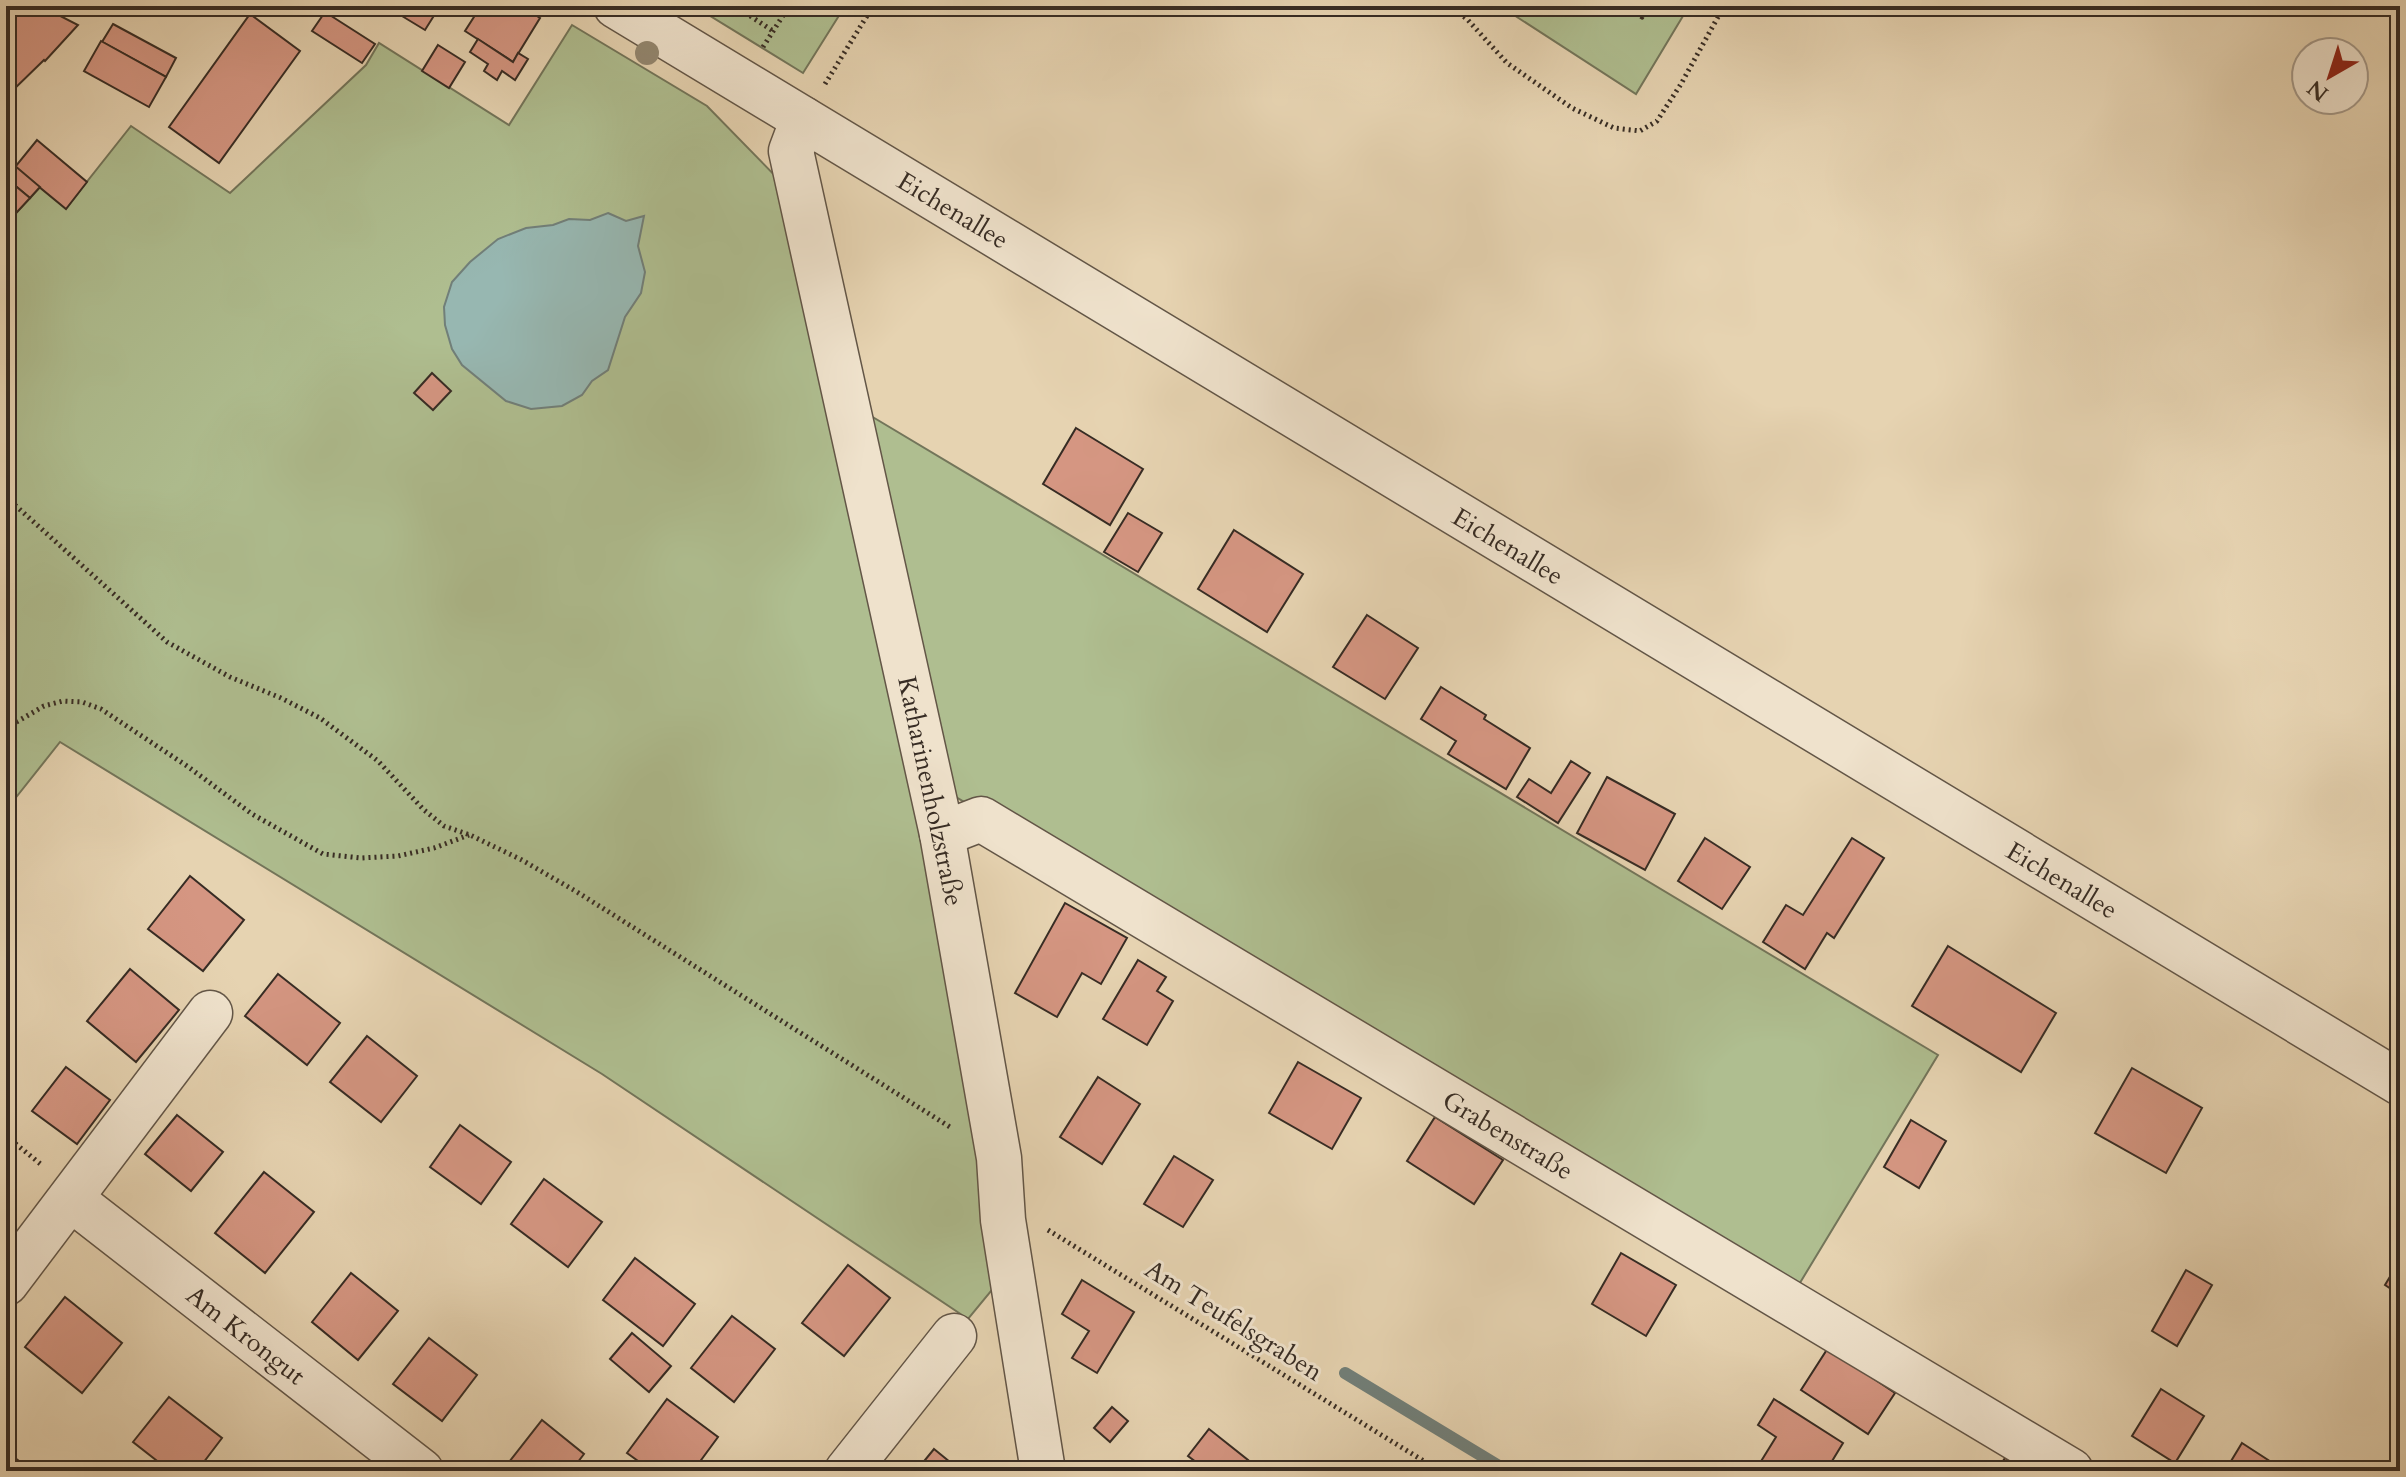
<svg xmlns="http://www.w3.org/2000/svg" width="2406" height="1477" font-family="Cardo,serif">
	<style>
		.green { fill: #afbe90; stroke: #73755a; stroke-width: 2 }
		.water { fill: #97b7b1; stroke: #717f79; stroke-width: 2 }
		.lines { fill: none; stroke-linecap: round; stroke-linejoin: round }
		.stream { stroke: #717f79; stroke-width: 12 }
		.building { fill: #d59682; stroke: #372c24; stroke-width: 2 }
		.minor-casing { stroke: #635647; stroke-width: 47 }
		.path { stroke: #372c24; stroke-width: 5; stroke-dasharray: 2 4; stroke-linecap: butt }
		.minor { stroke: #efe2cc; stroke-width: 44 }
		.tree { fill: #938770 }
		.labels { text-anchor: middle; stroke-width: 6; stroke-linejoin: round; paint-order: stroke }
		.street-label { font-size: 26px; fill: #372c24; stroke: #efe2cc }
	</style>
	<rect width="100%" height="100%" fill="#e6d3b1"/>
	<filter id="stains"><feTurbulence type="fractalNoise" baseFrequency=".0025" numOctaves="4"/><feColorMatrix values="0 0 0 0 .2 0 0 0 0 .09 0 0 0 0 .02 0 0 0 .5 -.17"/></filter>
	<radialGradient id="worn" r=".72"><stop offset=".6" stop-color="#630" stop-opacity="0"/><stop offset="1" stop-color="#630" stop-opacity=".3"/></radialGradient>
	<g class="green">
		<polygon points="694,6 845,6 803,73"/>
		<polygon points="1500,6 1689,6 1636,94"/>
		<polygon points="572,25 707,106 788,189 985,1128 978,1176 996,1285 968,1319 602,1074 60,742 6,810 6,224 40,187 66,208 131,126 230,193 366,65 379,43 509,125"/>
		<polygon points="871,416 1938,1055 1792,1296 951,794"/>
	</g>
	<polygon class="water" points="608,213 626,221 644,216 638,246 645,272 641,293 625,317 608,370 592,381 582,395 562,406 531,409 506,401 462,365 452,349 445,325 444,307 452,282 470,262 498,239 526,228 553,225 569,219 590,220"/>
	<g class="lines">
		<polyline class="stream" points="1345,1373 1507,1471"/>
	</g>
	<g class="building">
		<polygon points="6,6 41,6 78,25 45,61 44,60 6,97"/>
		<polygon points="401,6 400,6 440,6 425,30 397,13"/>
		<polygon points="481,6 521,6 540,18 513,62 465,31"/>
		<polygon points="325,12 375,44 362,63 312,31"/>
		<polygon points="250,14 300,51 219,163 169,127"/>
		<polygon points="113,24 176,58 166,77 102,42"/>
		<polygon points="478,39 513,62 518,53 528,59 515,80 502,71 497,80 484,71 488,64 470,52"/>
		<polygon points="101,41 166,77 149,107 84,71"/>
		<polygon points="438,45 465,62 449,88 422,71"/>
		<polygon points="37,140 87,182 66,209 15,167"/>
		<polygon points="14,165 40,187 30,198 6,178 6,173"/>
		<polygon points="6,178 30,198 6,224"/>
		<polygon points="432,373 451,391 433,410 414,393"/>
		<polygon points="1076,428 1143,469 1110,525 1043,484"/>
		<polygon points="1128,513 1162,533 1138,572 1104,552"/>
		<polygon points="1234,530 1303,574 1267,632 1198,589"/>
		<polygon points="1367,615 1418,648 1385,699 1333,667"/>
		<polygon points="1441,687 1486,715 1484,719 1530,748 1506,789 1448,754 1456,741 1421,719"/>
		<polygon points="1571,761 1590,773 1558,823 1517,797 1529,779 1551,793"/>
		<polygon points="1607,777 1675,814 1645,870 1577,833"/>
		<polygon points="1705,838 1750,867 1722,909 1678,881"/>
		<polygon points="1852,838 1884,858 1834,938 1827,933 1805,969 1763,942 1786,905 1803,915"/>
		<polygon points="190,876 244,920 203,971 148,929"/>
		<polygon points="1065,903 1127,938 1101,984 1082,973 1057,1017 1015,993"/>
		<polygon points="1948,946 2056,1013 2021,1072 1912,1006"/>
		<polygon points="1138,960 1166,977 1157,991 1173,1001 1147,1045 1103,1019"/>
		<polygon points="130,969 179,1010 136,1062 87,1021"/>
		<polygon points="278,974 340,1023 307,1065 245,1016"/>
		<polygon points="367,1036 417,1076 381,1122 330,1082"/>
		<polygon points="1298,1062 1361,1098 1332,1149 1269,1113"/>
		<polygon points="66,1067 110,1100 77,1144 32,1111"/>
		<polygon points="2132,1068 2202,1108 2166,1173 2095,1133"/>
		<polygon points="1098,1077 1140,1104 1102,1164 1060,1137"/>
		<polygon points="177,1115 223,1152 191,1191 145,1154"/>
		<polygon points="1435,1117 1503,1160 1474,1204 1407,1161"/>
		<polygon points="1911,1120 1946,1141 1919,1188 1884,1167"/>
		<polygon points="460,1125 511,1162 481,1204 430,1167"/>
		<polygon points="1174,1156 1213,1180 1183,1227 1144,1204"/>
		<polygon points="264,1172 314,1212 265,1273 215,1233"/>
		<polygon points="544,1179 602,1222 568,1267 511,1224"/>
		<polygon points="6,1184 15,1191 6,1203"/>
		<polygon points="1621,1253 1676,1285 1646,1336 1592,1304"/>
		<polygon points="635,1258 695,1304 663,1346 603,1300"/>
		<polygon points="2400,1260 2400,1295 2385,1285"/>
		<polygon points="848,1265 890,1298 844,1356 802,1323"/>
		<polygon points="2186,1270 2212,1285 2177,1346 2152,1331"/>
		<polygon points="351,1273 398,1311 358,1360 312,1322"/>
		<polygon points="1082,1280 1134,1312 1097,1373 1072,1358 1089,1331 1062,1314"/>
		<polygon points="65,1297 122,1343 82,1393 25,1347"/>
		<polygon points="732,1316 775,1349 734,1402 691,1368"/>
		<polygon points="632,1333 671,1366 649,1392 610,1359"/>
		<polygon points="429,1338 477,1375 442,1421 393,1384"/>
		<polygon points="1828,1348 1895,1393 1868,1434 1801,1390"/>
		<polygon points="2161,1389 2204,1416 2175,1463 2132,1436"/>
		<polygon points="169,1397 222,1438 197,1471 170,1471 133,1442"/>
		<polygon points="667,1399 718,1437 693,1471 652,1471 627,1453"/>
		<polygon points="1774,1399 1843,1443 1826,1471 1755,1471 1776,1437 1758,1425"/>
		<polygon points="1112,1407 1128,1421 1110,1442 1094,1428"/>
		<polygon points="542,1420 584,1454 571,1471 502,1471"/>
		<polygon points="1209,1429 1248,1460 1240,1471 1208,1471 1188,1456"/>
		<polygon points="2242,1443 2285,1471 2225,1471"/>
		<polygon points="934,1449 961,1471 916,1471"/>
		<polygon points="6,1451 32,1471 6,1471"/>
		<polygon points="2005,1458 2027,1471 1996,1471"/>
	</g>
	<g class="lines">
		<defs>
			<g id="minor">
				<polyline points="616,6 2400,1083"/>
				<polyline points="803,119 791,151 942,834 999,1158 1003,1220 1043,1471"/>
				<polyline points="942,834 981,819 2071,1471"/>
				<polyline points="71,1199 421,1471"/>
				<polyline points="6,1283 210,1013"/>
				<polyline points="847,1471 954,1336"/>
			</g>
		</defs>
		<use href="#minor" class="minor-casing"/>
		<g class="path">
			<polyline points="735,6 773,31"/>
			<polyline points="1449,6 1467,19 1507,63 1572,108 1614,128 1640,131 1657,121 1681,84 1724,6"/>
			<polyline points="1626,6 1642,17 1649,6"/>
			<polyline points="763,47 789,6"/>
			<polyline points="825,84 873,6"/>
			<polyline points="6,497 167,642 230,677 281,698 320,718 378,761 424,810 444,826 470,835 522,860 577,892 950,1127"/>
			<polyline points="6,728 44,706 63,701 82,702 101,709 187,766 252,814 323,854 361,858 398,856 434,848 469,835"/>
			<polyline points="6,1136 43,1166"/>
			<polyline points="1048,1230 1440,1471"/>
		</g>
		<use href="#minor" class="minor"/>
	</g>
	<circle class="tree" cx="647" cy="53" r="12"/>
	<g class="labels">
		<g class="street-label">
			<text transform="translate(953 210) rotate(31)" y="9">Eichenallee</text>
			<text transform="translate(1508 546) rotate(31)" y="9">Eichenallee</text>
			<text transform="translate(931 791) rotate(78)" y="9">Katharinenholzstraße</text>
			<text transform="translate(2062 880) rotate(31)" y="9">Eichenallee</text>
			<text transform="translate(1508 1135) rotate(31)" y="9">Grabenstraße</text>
			<text transform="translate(1234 1320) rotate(32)" y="9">Am Teufelsgraben</text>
			<text transform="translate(246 1335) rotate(38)" y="9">Am Krongut</text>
		</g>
	</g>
	<rect width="2406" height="1477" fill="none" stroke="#e6d3b1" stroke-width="32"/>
	<rect x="8" y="8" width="2390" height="1461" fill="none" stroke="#372c24" stroke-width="4"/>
	<rect x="16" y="16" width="2374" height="1445" fill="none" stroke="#372c24" stroke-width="2"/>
	<g transform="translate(2330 76) rotate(219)"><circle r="38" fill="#efe2cc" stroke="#a59989" stroke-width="2"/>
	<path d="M0-6L14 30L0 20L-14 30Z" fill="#8f2418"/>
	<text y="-12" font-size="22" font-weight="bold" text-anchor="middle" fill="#372c24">N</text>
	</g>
	<rect width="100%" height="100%" filter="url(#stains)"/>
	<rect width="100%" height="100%" fill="url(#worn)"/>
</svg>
